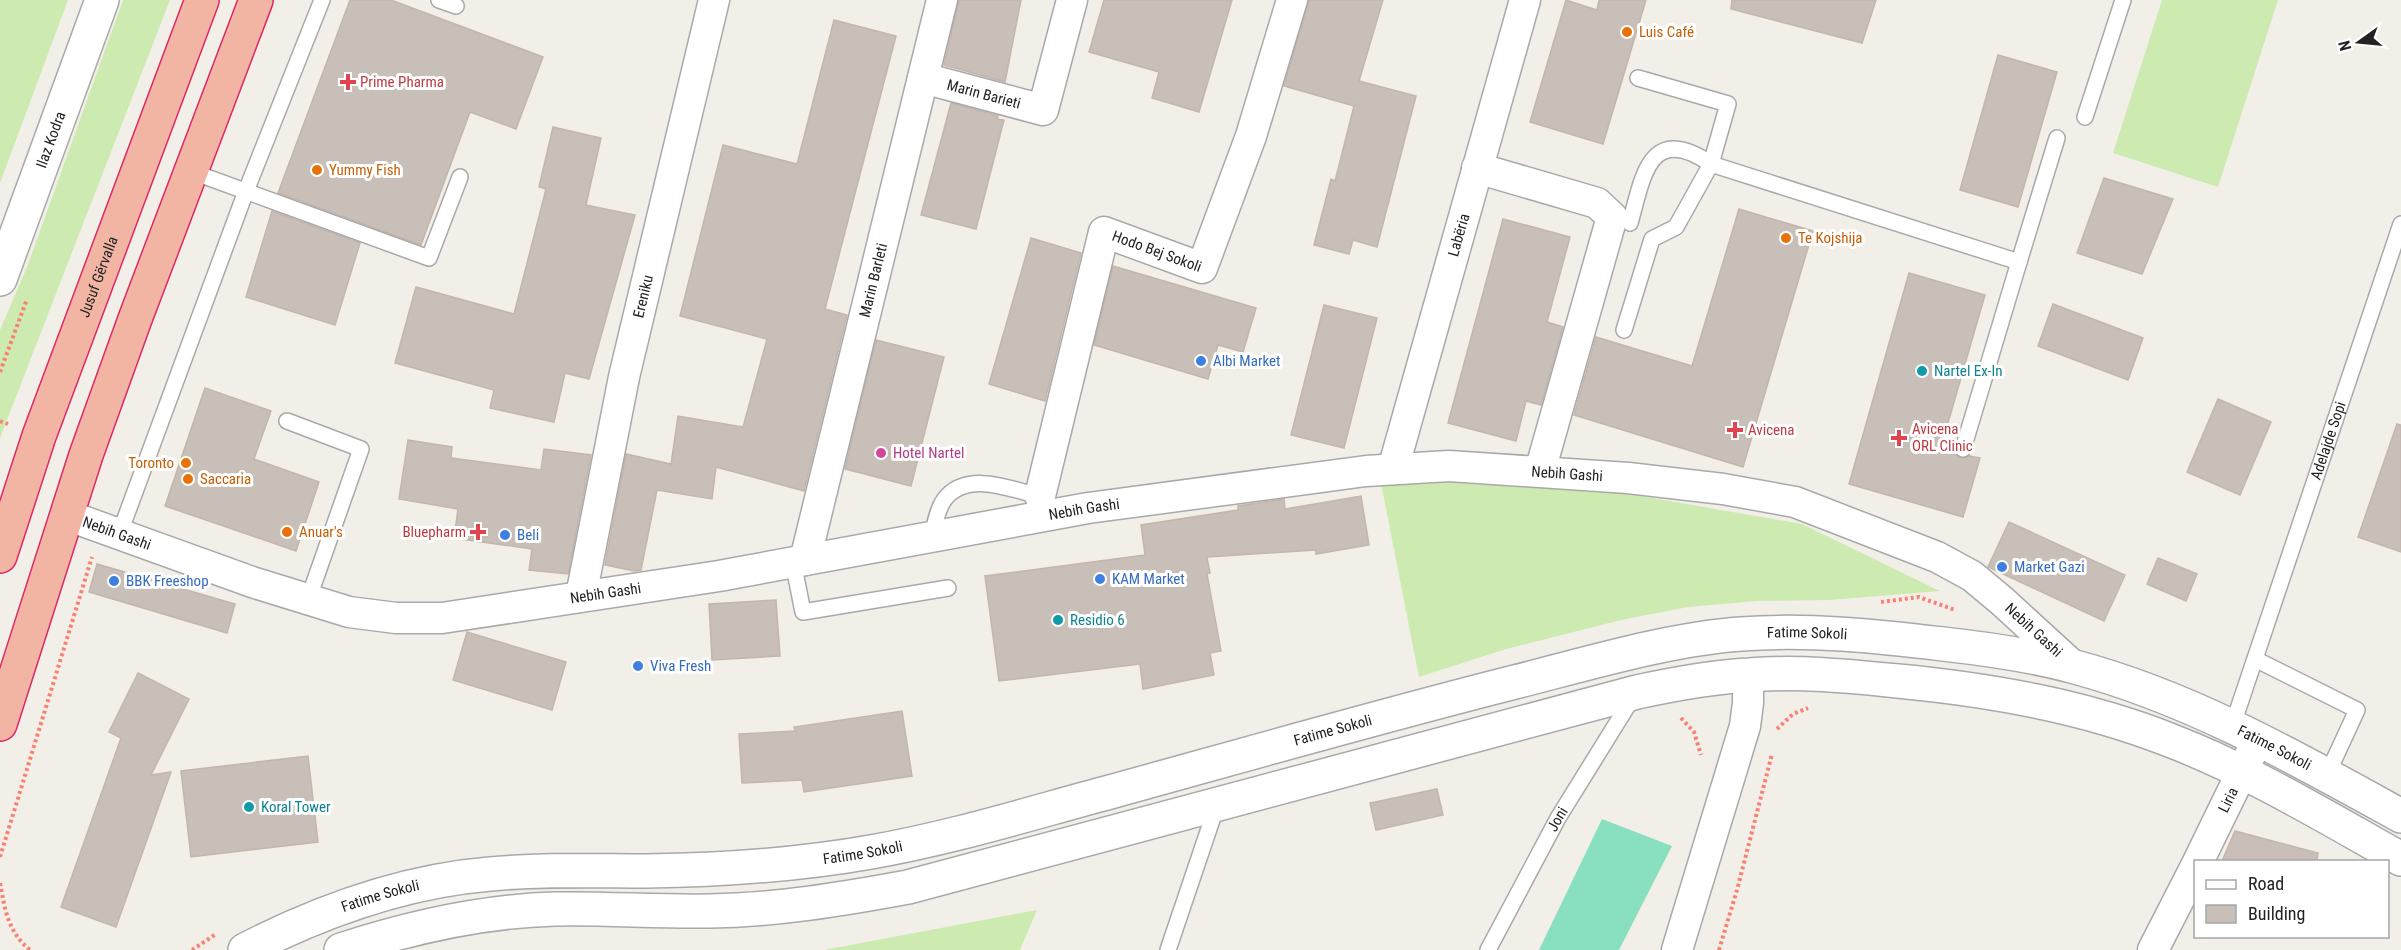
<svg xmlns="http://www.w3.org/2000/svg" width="2401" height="950" font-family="'Roboto Condensed',sans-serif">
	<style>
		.grass { fill: #cdebb0 }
		.pitch { fill: #88e0be }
		.building { fill: #c7bfb8; stroke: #c4b6ab; stroke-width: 1.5 }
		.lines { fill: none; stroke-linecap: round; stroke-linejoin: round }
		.service-casing { stroke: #a9a9a9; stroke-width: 18 }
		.minor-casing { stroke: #a9a9a9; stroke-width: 33 }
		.tertiary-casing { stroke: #a9a9a9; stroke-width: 36 }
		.trunk-casing { stroke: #dc2a67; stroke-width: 36 }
		.path { stroke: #fa8072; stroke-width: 4; stroke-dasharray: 3 3; stroke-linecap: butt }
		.service { stroke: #fff; stroke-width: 15 }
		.minor { stroke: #fff; stroke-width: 30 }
		.tertiary { stroke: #fff; stroke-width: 33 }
		.trunk { stroke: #f2b4a3; stroke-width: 33 }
		.food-dot { fill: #e8710a; stroke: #fff; stroke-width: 2 }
		.health-dot { fill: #e0444e; stroke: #fff; stroke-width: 2 }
		.shop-dot { fill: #3f7fe0; stroke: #fff; stroke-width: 2 }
		.culture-dot { fill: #0f9aa8; stroke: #fff; stroke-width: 2 }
		.hotel-dot { fill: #d1479c; stroke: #fff; stroke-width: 2 }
		.labels { text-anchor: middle; stroke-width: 6; stroke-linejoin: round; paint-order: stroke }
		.food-label { font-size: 15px; fill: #c56008; stroke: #fff; text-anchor: start }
		.health-label { font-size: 15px; fill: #be3a42; stroke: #fff; text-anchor: start }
		.street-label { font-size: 15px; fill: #222; stroke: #fff }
		.shop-label { font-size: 15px; fill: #366cbe; stroke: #fff; text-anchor: start }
		.culture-label { font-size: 15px; fill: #0d838f; stroke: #fff; text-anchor: start }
		.hotel-label { font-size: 15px; fill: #b23c85; stroke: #fff; text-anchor: start }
	</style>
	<rect width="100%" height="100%" fill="#f2efe9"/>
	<g class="grass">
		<polygon points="0,0 68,0 0,183"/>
		<polygon points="123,0 170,0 0,438 0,330 27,267"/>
		<polygon points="2162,0 2278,0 2218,187 2113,153"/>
		<polygon points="1379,473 1629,494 1802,524 1940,591 1830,600 1757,601 1688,607 1621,620 1506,649 1419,677"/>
		<polygon points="1037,910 1020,950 824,950"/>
	</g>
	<polygon class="pitch" points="1602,819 1672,846 1619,950 1539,950"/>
	<g class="building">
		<polygon points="350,0 391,0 543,57 516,129 470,112 421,245 278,193"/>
		<polygon points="959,0 1021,0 1005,82 944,65"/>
		<polygon points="1104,0 1232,0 1199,112 1152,98 1159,72 1089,52"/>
		<polygon points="1309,0 1383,0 1359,81 1416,96 1377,247 1353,240 1349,254 1314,245 1331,179 1335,181 1354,106 1284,86"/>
		<polygon points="1566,0 1597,10 1599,0 1646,0 1603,144 1530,122"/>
		<polygon points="1732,0 1876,0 1862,43 1731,9"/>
		<polygon points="834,20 896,36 825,309 847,315 804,491 716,467 712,499 657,490 641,570 634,571 605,565 626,454 671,464 678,416 743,427 767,339 680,316 723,145 797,164"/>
		<polygon points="1998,55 2057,72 2018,207 1960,190"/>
		<polygon points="951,103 998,116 997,119 1004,120 976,229 921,215"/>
		<polygon points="553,127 601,138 586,205 635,215 589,379 565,373 554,422 490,408 494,390 395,363 416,287 514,314 546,189 539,187"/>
		<polygon points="2104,178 2173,199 2142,274 2077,253"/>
		<polygon points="1739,209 1813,231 1743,467 1574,415 1596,337 1692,366"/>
		<polygon points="272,211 360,243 335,325 246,297"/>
		<polygon points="1503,219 1570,237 1547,322 1563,327 1541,405 1526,401 1516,441 1448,423"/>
		<polygon points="1031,238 1081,253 1045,401 989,384"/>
		<polygon points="1113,266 1256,308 1243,352 1218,345 1208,379 1094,345"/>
		<polygon points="1909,273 1985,295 1941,447 1953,451 1961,458 1970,456 1980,458 1963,517 1849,484"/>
		<polygon points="2053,304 2143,338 2128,380 2038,346"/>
		<polygon points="1324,305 1377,318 1344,448 1291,435"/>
		<polygon points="876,340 944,357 911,486 845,469"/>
		<polygon points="205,388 271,411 254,459 319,482 296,551 165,506"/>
		<polygon points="2218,399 2271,422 2240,495 2187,472"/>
		<polygon points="2397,424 2401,425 2401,552 2358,537"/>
		<polygon points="408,440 452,447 451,458 541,470 544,449 591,455 568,574 529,570 532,549 454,538 458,509 399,499"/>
		<polygon points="1361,496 1369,545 1316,554 1316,550 1207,557 1210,573 1207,574 1221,651 1210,653 1214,675 1143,689 1140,664 999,681 985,576 1145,555 1141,525 1238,510 1238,506 1284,499 1285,509"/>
		<polygon points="2009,522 2125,575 2104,621 1988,567"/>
		<polygon points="2158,558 2197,574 2186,601 2147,584"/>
		<polygon points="97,564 235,604 227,633 89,592"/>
		<polygon points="776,600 780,656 712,660 709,604"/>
		<polygon points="467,632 566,662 552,710 453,680"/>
		<polygon points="138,673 189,699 151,775 171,772 116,927 61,907 121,738 109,732"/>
		<polygon points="902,711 912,776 804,792 802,780 742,783 739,734 795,731 794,727"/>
		<polygon points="308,756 318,842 191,857 181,771"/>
		<polygon points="1437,789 1443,815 1376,830 1370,803"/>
		<polygon points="2235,831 2318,853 2317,861 2222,861"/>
	</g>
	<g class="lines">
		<defs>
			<g id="service">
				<polyline points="439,0 456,6"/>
				<polyline points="2085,117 2123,0"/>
				<polyline points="190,171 429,258 460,177"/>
				<path d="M1630 223C1643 177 1649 122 1711 164L2019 262 1963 449"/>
				<polyline points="2019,262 2057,138"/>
				<polyline points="1624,330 1652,239 1676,227 1711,164 1728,104 1638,78"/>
				<polyline points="287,421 361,449 308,600"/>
				<polyline points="119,535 246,191 322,0"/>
				<path d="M932 536C935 524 937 510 944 500 967 469 1014 490 1045 498"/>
				<polyline points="793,562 803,612 948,588"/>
				<polyline points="2255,659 2357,710 2327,775"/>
				<path id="s1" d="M2232 727 2401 224"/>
				<polyline points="1168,950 1217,805"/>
				<path id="s2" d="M1488 950 1558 818 1633 697"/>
			</g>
			<g id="minor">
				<path id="s3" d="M923 78 1043 110 1072 0"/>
				<polyline points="1477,168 1597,203 1612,217 1540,471"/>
				<path id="s4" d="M1393 469 1525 0"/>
				<path id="s5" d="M1040 496 1104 232 1202 268 1251 136 1292 0"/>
				<path id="s6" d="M66 515 252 582 349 612 396 618H442L719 576 1088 508 1366 471 1449 466 1628 478 1723 489 1795 502 1937 557 1972 576 2002 601 2073 666"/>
				<path id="s7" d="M805 560 942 0"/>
				<path id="s8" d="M581 596 624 377 714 0"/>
				<path id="s9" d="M2198 862 2258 739"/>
				<polyline points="1677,950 1745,726 1748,703 1748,675"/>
				<polyline points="2153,950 2196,866"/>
			</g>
			<g id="tertiary">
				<path id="s10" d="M0 279 102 0"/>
				<path id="s11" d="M245 950C321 911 405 881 490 874 543 869 595 871 647 871 723 870 797 865 871 852 952 838 1031 813 1110 792 1244 755 1377 717 1511 683 1583 665 1668 639 1741 634 1809 629 1876 636 1943 644 1988 649 2032 655 2075 667 2191 698 2296 758 2401 816"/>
				<path d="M341 950C411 927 482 911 555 909 607 908 658 912 710 911 777 910 843 899 908 887L1637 692C1674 684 1711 677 1749 675 1798 671 1848 676 1898 681 1991 690 2084 706 2172 741 2252 772 2326 817 2401 859"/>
			</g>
			<g id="trunk">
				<path id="s12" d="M0 556 39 436 202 0"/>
				<polyline points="0,724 86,455 135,319 256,0"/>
			</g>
		</defs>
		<use href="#service" class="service-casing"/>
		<use href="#minor" class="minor-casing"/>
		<use href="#tertiary" class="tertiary-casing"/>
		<use href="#trunk" class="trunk-casing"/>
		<g class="path">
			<polyline points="0,372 27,299"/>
			<polyline points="0,421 8,424"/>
			<polyline points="1881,602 1919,597 1955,610"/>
			<polyline points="1681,718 1694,732 1701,755"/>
			<polyline points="1777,729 1793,714 1808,708"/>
			<polyline points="0,857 92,557"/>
			<path d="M0 883C5 910 8 932 30 950"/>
			<polyline points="192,950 216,934"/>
			<polyline points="1719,950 1737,890 1772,754"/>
		</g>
		<use href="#service" class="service"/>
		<use href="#minor" class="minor"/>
		<use href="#tertiary" class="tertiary"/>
		<use href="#trunk" class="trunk"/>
	</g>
	<g class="food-dot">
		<circle cx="1627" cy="32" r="6"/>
		<circle cx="317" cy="170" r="6"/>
		<circle cx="1786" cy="238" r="6"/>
		<circle cx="186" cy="463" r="6"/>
		<circle cx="188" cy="479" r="6"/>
		<circle cx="287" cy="532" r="6"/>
	</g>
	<g class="health-dot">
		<path d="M345 73h6v6h6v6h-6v6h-6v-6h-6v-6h6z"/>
		<path d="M1732 421h6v6h6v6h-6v6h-6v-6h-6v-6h6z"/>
		<path d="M1896 429h6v6h6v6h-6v6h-6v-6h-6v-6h6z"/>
		<path d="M475 523h6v6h6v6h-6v6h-6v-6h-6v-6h6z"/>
	</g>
	<g class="shop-dot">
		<circle cx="1201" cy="361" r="6"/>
		<circle cx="505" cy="535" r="6"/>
		<circle cx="2002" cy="567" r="6"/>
		<circle cx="1100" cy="579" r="6"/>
		<circle cx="114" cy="581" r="6"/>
		<circle cx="638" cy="666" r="6"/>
	</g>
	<g class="culture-dot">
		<circle cx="1922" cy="371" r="6"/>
		<circle cx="1058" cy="620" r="6"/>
		<circle cx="249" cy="807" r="6"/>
	</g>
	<circle class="hotel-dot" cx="881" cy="453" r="6"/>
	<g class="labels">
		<g class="food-label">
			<text x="1639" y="37">Luis Café</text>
			<text x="329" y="175">Yummy Fish</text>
			<text x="1798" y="243">Te Kojshija</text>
			<text x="174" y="468" text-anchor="end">Toronto</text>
			<text x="200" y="484">Saccaria</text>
			<text x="299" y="537">Anuar's</text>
		</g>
		<g class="health-label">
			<text x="360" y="87">Prime Pharma</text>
			<text x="1912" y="434">Avicena<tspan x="1912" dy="17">ORL Clinic</tspan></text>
			<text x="1748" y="435">Avicena</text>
			<text x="466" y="537" text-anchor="end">Bluepharm</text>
		</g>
		<g class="street-label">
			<text dy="5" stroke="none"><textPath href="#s3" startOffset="63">Marin Barieti</textPath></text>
			<text dy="5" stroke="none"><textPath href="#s10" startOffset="148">Ilaz Kodra</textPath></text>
			<text dy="5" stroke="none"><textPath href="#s4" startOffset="243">Labëria</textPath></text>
			<text dy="5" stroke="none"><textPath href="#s5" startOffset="328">Hodo Bej Sokoli</textPath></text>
			<text dy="5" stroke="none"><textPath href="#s12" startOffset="296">Jusuf Gërvalla</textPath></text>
			<text dy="5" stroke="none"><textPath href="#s7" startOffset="288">Marin Barleti</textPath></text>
			<text dy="5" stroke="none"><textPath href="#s8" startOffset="306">Ereniku</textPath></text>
			<text dy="5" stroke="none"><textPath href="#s1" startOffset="302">Adelajde Sopi</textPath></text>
			<text dy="5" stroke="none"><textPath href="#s6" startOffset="1530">Nebih Gashi</textPath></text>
			<text dy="5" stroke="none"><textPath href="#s6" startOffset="1044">Nebih Gashi</textPath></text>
			<text dy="5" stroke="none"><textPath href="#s6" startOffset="54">Nebih Gashi</textPath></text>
			<text dy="5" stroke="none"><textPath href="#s6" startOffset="558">Nebih Gashi</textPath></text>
			<text dy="5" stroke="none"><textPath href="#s6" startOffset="2034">Nebih Gashi</textPath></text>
			<text dy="5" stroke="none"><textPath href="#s11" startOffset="1604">Fatime Sokoli</textPath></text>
			<text dy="5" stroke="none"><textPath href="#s11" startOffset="1118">Fatime Sokoli</textPath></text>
			<text dy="5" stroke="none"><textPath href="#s11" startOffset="2090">Fatime Sokoli</textPath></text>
			<text dy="5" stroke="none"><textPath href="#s9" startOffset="69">Liria</textPath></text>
			<text dy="5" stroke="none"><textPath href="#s2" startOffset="148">Joni</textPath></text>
			<text dy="5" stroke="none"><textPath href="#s11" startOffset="632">Fatime Sokoli</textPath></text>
			<text dy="5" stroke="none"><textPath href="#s11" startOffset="146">Fatime Sokoli</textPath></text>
		</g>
		<g class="shop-label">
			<text x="1213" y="366">Albi Market</text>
			<text x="517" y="540">Beli</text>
			<text x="2014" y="572">Market Gazi</text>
			<text x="1112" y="584">KAM Market</text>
			<text x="126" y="586">BBK Freeshop</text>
			<text x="650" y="671">Viva Fresh</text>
		</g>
		<g class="culture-label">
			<text x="1934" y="376">Nartel Ex-In</text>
			<text x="1070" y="625">Residio 6</text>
			<text x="261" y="812">Koral Tower</text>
		</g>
		<g class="hotel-label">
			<text x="893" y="458">Hotel Nartel</text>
		</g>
	</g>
	<rect x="2194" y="860" width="195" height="78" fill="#ffffff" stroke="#a7a7a7" stroke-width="1.5"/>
	<rect x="2206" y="880" width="30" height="9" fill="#ffffff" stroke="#a7a7a7" stroke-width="1.5"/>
	<text x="2248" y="890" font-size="18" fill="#222222">Road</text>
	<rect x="2206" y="905" width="30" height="18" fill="#c7bfb8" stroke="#a7a7a7" stroke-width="1.5"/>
	<text x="2248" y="920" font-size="18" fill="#222222">Building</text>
	<g transform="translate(2359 42) rotate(255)" stroke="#ffffff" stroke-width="4.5" paint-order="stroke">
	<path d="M0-4.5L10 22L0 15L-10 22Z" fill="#222222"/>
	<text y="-9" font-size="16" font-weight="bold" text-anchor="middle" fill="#222222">N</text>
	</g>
</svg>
